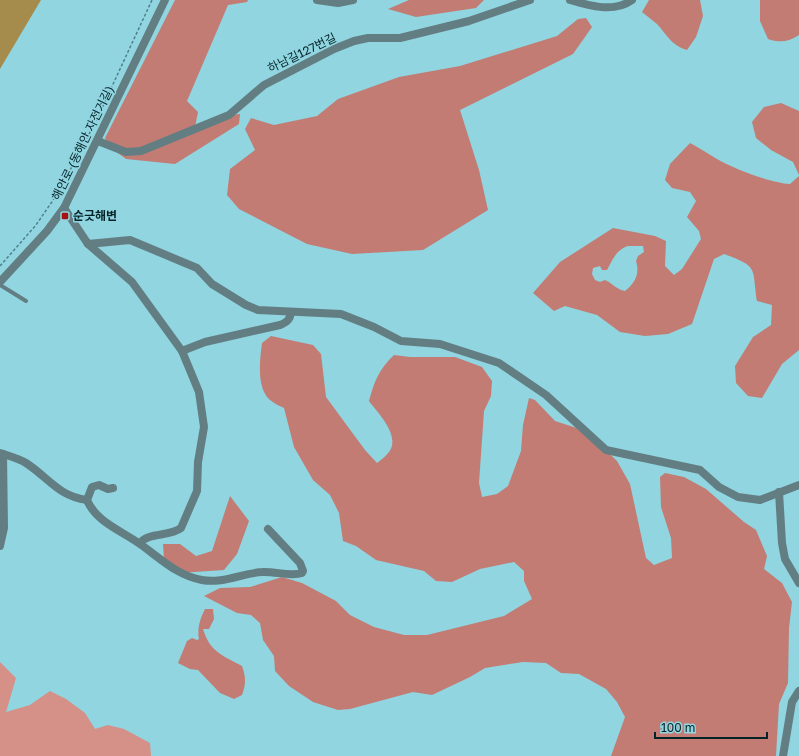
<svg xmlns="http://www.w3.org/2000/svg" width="799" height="756" font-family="'Golos Text','Noto Sans KR',sans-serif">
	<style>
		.green { fill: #d59087 }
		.forest { fill: #c27c73; fill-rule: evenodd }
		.water { fill: #a68c4c }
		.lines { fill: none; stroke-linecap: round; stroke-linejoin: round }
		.path { stroke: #50828b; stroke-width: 1.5; stroke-dasharray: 3 2; stroke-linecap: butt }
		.service { stroke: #637e82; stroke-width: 4 }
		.minor { stroke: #637e82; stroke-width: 8 }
		.tertiary { stroke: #637e82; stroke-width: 8 }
		.poi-dot { fill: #a61111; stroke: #90d5e0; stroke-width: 1.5 }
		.labels { text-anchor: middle; stroke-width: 3; stroke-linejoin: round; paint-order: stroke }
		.street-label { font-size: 12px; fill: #052227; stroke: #90d5e0 }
		.poi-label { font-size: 12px; font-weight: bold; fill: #052227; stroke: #90d5e0; text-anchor: start }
	</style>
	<rect width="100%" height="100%" fill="#90d5e0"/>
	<polygon class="green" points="0,662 16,678 6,712 30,705 50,691 66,699 85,713 95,729 108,725 124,729 150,743 151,756 0,756"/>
	<g class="forest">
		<polygon points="175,0 248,0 247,2 228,5 187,101 198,112 195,127 229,115 240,114 239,124 175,164 126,159 111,148 105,138"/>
		<polygon points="409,0 484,0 476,8 416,17 388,9"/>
		<path d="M649 0H700L703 16 696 37 687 50C672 46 667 35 657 24 652 20 647 16 642 12Z"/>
		<path d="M760 0H799V35C789 42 779 43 768 39L760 21Z"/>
		<polygon points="586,18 592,27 573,54 460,110 479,170 488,210 423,250 352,254 307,244 239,209 227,195 230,169 255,150 245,129 251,118 274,125 317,116 338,99 399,77 460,66 557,36 578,19"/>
		<polygon points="781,103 799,111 799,175 793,162 771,150 756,138 752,122 764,107"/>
		<path d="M690 143C700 148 708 154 717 159 734 169 771 183 790 184L799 176V350L782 364 762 398 748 396 736 383 735 366 753 337 771 325 772 305 757 301C752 267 759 267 724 254L714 259 692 324 668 334 645 336 620 332 597 315 565 306 554 311 533 293 560 262 613 228 655 236 666 241 665 266 674 275 682 269 701 239 699 231 687 217 696 201 690 192 672 188 665 180 670 164ZM628 246H643L644 252 638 256 636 261C640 274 635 283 625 291 617 290 612 283 605 280L600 282 595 280 592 274 593 268 600 266 602 270H607C613 259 616 250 628 246Z"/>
		<path d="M271 336 313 345 321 354 326 397 365 450 377 463C381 460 386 456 389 452 401 436 378 413 369 401 374 382 379 369 394 355L410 357H455L482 367 492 381 491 396 484 411 479 483 482 497 497 494 508 486 521 451 523 425 529 398 535 400 555 421 586 431 617 461 630 484 646 558 654 565 672 558 671 538 661 507 660 477 665 473 684 477 706 489 744 522 756 530 767 556 764 569 782 583 792 602 789 628 788 683 779 704 776 756H611L625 717 617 702 606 689 579 674 561 673 546 663 523 662 485 668 470 677 432 695 413 692 350 709 338 710 313 702 289 686 275 671 274 656 263 640 260 623 251 615 237 613 204 596 220 588 250 587 282 577 302 583 336 601 350 615 374 627 404 635H427L504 616 532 599 524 581V571L514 562 480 569 452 582 436 581 424 571 376 560 356 546 343 541 339 513 330 495 313 480 294 447 284 408C279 406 274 403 270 400 256 388 260 359 262 343Z"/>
		<polygon points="230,496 249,521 237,554 224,570 179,573 164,560 163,544 180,544 196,556 212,551"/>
		<path d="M205 609H213L214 619 209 629H203C210 652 222 655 242 666 246 677 246 684 242 695L234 699 220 693 198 670 190 669 178 663 187 641 192 638 197 640 199 639C197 628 200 619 205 609Z"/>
	</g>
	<polygon class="water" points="0,0 41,0 0,69"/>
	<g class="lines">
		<polyline class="path" points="0,266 36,225 58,193 96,121 152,0"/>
		<polyline class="service" points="0,285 26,301"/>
		<g class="minor">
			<polyline points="317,0 338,3 353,0"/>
			<path d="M570 0C590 6 614 13 632 0"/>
			<polyline points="98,141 126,152 141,151 229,115 264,85 334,49 354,41 368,38 400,38 469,21 530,0"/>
			<polyline points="64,208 88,244 130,240 197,268 212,284 246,305 258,310 341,314 374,327 401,341 440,344 499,363 546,395 606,450 700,470 719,487 738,497 760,500 799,485"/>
			<path d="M88 244 132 282 182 351 205 342 280 325C287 322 290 320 291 312"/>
			<path d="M0 453C9 456 18 458 26 463 49 478 58 496 87 500"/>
			<path d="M113 488 108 489 99 485 92 487 87 500C96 522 122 531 140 544 160 558 176 575 202 580 222 584 243 573 262 572 275 571 290 577 302 573L303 571 300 563 268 529"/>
			<polyline points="779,492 782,543 785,559 799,583"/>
			<path d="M140 543C149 532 169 537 181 528L197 491 198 462 204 427 199 392 182 351"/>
			<polyline points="0,546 4,528 3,454"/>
			<polyline points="783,756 792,702 799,691"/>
		</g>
		<polyline class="tertiary" points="0,282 47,231 64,208 165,0"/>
	</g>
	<rect class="poi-dot" x="61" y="212" width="8" height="8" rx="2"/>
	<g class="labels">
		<g class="street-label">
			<text transform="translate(302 53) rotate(-26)" y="4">하남길127번길</text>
			<text transform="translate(83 143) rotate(-64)" y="4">해안로 (동해안 자전거길)</text>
		</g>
		<g class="poi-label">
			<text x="73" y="220">순긋해변</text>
		</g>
	</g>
	<path d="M655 732v6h112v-6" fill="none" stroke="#052227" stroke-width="2"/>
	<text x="661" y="732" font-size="12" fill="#052227" stroke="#90d5e0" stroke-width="3" paint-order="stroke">100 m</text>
</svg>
